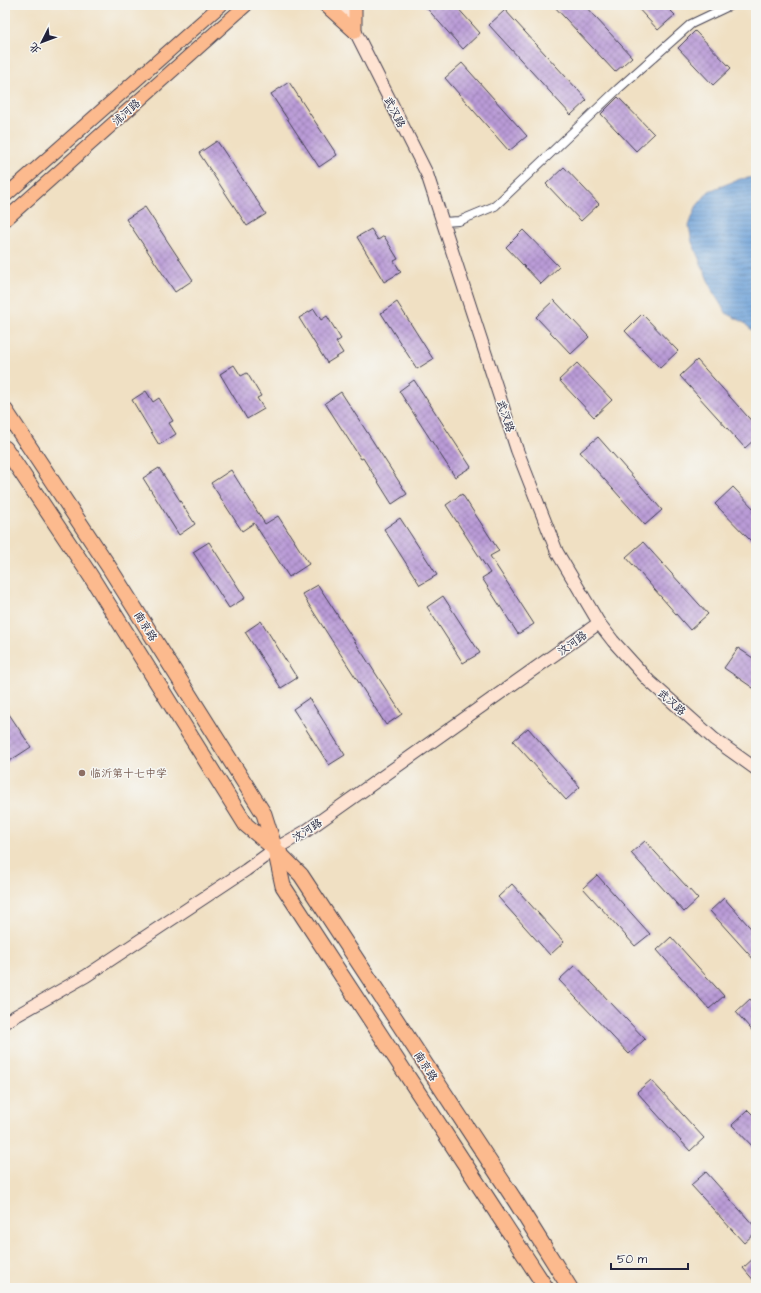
<svg xmlns="http://www.w3.org/2000/svg" width="761" height="1293" font-family="'Architects Daughter','LXGW WenKai TC',sans-serif">
	<style>
		.water { fill: url(#water-rules); stroke: #47618a }
		.building { fill: url(#building-cross-hatch) }
		.lines { fill: none; stroke-linecap: round; stroke-linejoin: round }
		.street-casing { stroke: #413e4f; stroke-width: 10 }
		.secondary-casing { stroke: #413e4f; stroke-width: 14 }
		.primary-casing { stroke: #413e4f; stroke-width: 15 }
		.highway-casing { stroke: #413e4f; stroke-width: 17 }
		.street { stroke: #fff; stroke-width: 8 }
		.secondary { stroke: #fee3d2; stroke-width: 12 }
		.primary { stroke: #fcba8e; stroke-width: 13 }
		.highway { stroke: #fcba8e; stroke-width: 15 }
		.education-dot { fill: #8d6e63; stroke: #f6f6f2; stroke-width: 1.5 }
		.labels { text-anchor: middle; stroke-width: 3; stroke-linejoin: round; paint-order: stroke }
		.street-label { font-size: 11px; fill: #22223b; stroke: #f6f6f2 }
		.education-label { font-size: 11px; fill: #785e54; stroke: #f6f6f2; text-anchor: start }
	</style>
	<defs>
		<pattern id="water-rules" width="6" height="5" patternUnits="userSpaceOnUse"><rect width="6" height="5" fill="#6ca0d8"/><path d="M0 2.5h6" fill="none" stroke="#5882b0"/></pattern>
		<pattern id="building-cross-hatch" width="8" height="8" patternUnits="userSpaceOnUse"><rect width="8" height="8" fill="#ba9bd7"/><path d="M0 0l8 8M0 8l8-8" fill="none" stroke="#977eb0"/></pattern>
	</defs>
	<rect width="100%" height="100%" fill="#f6f6f2"/>
	<filter id="ink" filterUnits="userSpaceOnUse"><feTurbulence type="fractalNoise" baseFrequency=".025" numOctaves="2"/><feDisplacementMap in="SourceGraphic" scale="8" xChannelSelector="R" yChannelSelector="G"/><feConvolveMatrix kernelMatrix="1 2 1 2 8 2 1 2 1" color-interpolation-filters="sRGB"/></filter>
	<filter id="wash" filterUnits="userSpaceOnUse"><feTurbulence type="fractalNoise" baseFrequency=".012" numOctaves="4" result="noise"/><feDisplacementMap in="SourceGraphic" scale="16" xChannelSelector="R" yChannelSelector="G"/><feGaussianBlur stdDeviation="0.9" result="paint"/><feColorMatrix in="noise" values="0 0 0 0 0 0 0 0 0 0 0 0 0 0 0 0 0 1.4 0 .05"/><feComposite in="paint" operator="in"/></filter>
	<g filter="url(#wash)">
		<rect width="100%" height="100%" fill="#f0e0c3"/>
		<polygon class="water" points="756,177 756,334 743,322 726,313 713,292 692,242 689,226 696,207 709,191 740,179"/>
		<g id="blocks">
			<g class="building">
				<polygon points="424,5 455,5 480,33 463,49"/>
				<polygon points="553,5 584,5 632,57 615,72"/>
				<polygon points="635,5 665,5 675,15 658,30"/>
				<polygon points="505,10 587,100 571,115 489,25"/>
				<polygon points="695,31 731,68 713,85 678,48"/>
				<polygon points="462,63 527,136 509,151 445,78"/>
				<polygon points="289,82 337,155 319,167 271,94"/>
				<polygon points="618,97 654,134 636,151 601,114"/>
				<polygon points="217,141 266,214 247,226 199,153"/>
				<polygon points="564,167 599,204 581,221 546,184"/>
				<polygon points="145,207 193,280 175,292 126,219"/>
				<polygon points="371,229 378,240 384,236 398,259 394,261 401,272 384,282 357,237"/>
				<polygon points="523,230 559,267 541,284 506,247"/>
				<polygon points="554,300 589,337 571,354 536,317"/>
				<polygon points="397,302 433,359 417,369 381,313"/>
				<polygon points="314,309 321,320 327,316 341,339 336,342 343,353 327,363 299,318"/>
				<polygon points="642,314 678,351 660,368 625,331"/>
				<polygon points="697,360 756,426 756,438 745,448 680,376"/>
				<polygon points="577,363 612,400 594,417 559,380"/>
				<polygon points="234,365 241,376 247,373 261,396 257,398 264,409 247,419 220,374"/>
				<polygon points="414,380 471,467 455,477 399,391"/>
				<polygon points="146,391 153,402 159,398 173,421 169,423 176,434 159,445 132,400"/>
				<polygon points="341,392 407,494 392,504 363,458 361,459 325,403"/>
				<polygon points="598,437 662,510 645,525 580,452"/>
				<polygon points="159,468 195,524 179,535 143,478"/>
				<polygon points="231,470 265,524 278,516 309,564 289,577 254,523 242,531 211,483"/>
				<polygon points="733,487 756,511 756,535 751,541 715,504"/>
				<polygon points="462,494 499,551 490,556 534,624 518,634 482,578 490,573 446,505"/>
				<polygon points="400,518 437,575 420,585 384,529"/>
				<polygon points="209,542 245,598 229,608 193,552"/>
				<polygon points="643,542 708,614 690,630 626,557"/>
				<polygon points="318,585 402,714 386,725 302,594"/>
				<polygon points="443,596 480,653 463,663 427,607"/>
				<polygon points="261,621 297,678 281,688 245,632"/>
				<polygon points="738,648 756,660 756,690 724,668"/>
				<polygon points="309,698 345,755 329,765 293,709"/>
				<polygon points="5,708 31,747 5,764"/>
				<polygon points="528,728 580,787 566,800 513,741"/>
				<polygon points="645,841 698,899 684,912 631,853"/>
				<polygon points="597,875 650,934 635,946 583,888"/>
				<polygon points="512,884 564,942 550,955 498,897"/>
				<polygon points="724,898 756,934 756,962 710,911"/>
				<polygon points="671,937 724,996 709,1009 657,950"/>
				<polygon points="575,965 645,1039 629,1054 559,980"/>
				<polygon points="750,999 756,1006 756,1035 736,1012"/>
				<polygon points="651,1080 704,1138 690,1151 637,1092"/>
				<polygon points="748,1110 756,1118 756,1150 732,1125"/>
				<polygon points="706,1172 756,1228 756,1232 744,1243 691,1185"/>
				<polygon points="756,1256 756,1283 743,1268"/>
			</g>
		</g>
	</g>
	<g filter="url(#ink)">
		<use href="#blocks" fill-opacity="0" stroke="#413e4f" stroke-width="1"/>
		<g class="lines">
			<defs>
				<polyline id="street" points="443,222 459,221 495,206 618,89 691,24 731,5"/>
				<g id="secondary">
					<polyline points="342,5 427,174 517,450 557,552 599,623 613,641 649,681 714,739 756,769"/>
					<polyline points="5,1022 86,976 246,870 275,849 306,831 599,623"/>
				</g>
				<g id="primary">
					<polyline points="325,5 355,32"/>
					<polyline points="355,5 355,32"/>
					<polyline points="5,196 221,5"/>
					<polyline points="5,220 246,5"/>
				</g>
				<g id="highway">
					<polyline points="5,410 107,564 264,814 275,849 283,886 546,1288"/>
					<polyline points="5,448 90,575 246,825 275,849 301,875 516,1202 570,1288"/>
				</g>
			</defs>
			<use href="#street" class="street-casing"/>
			<use href="#secondary" class="secondary-casing"/>
			<use href="#primary" class="primary-casing"/>
			<use href="#highway" class="highway-casing"/>
			<use href="#street" class="street"/>
			<use href="#secondary" class="secondary"/>
			<use href="#primary" class="primary"/>
			<use href="#highway" class="highway"/>
		</g>
	</g>
	<circle class="education-dot" cx="82" cy="773" r="4"/>
	<g class="labels">
		<g class="street-label">
			<text transform="translate(126 112) rotate(-42)" y="4">沭河路</text>
			<text transform="translate(395 112) rotate(63)" y="4">武汉路</text>
			<text transform="translate(506 416) rotate(72)" y="4">武汉路</text>
			<text transform="translate(146 626) rotate(58)" y="4">南京路</text>
			<text transform="translate(572 643) rotate(-36)" y="4">汶河路</text>
			<text transform="translate(672 702) rotate(42)" y="4">武汉路</text>
			<text transform="translate(307 830) rotate(-33)" y="4">汶河路</text>
			<text transform="translate(426 1066) rotate(57)" y="4">南京路</text>
		</g>
		<g class="education-label">
			<text x="90" y="777">临沂第十七中学</text>
		</g>
	</g>
	<rect width="761" height="1293" fill="none" stroke="#f6f6f2" stroke-width="20"/>
	<g transform="translate(42 42) rotate(228)" stroke="#f6f6f2" stroke-width="3" paint-order="stroke">
	<path d="M0-3L7 15L0 10L-7 15Z" fill="#22223b"/>
	<text y="-6" font-size="11" font-weight="bold" text-anchor="middle" fill="#22223b">北</text>
	</g>
	<path d="M611 1263v6h77v-6" fill="none" stroke="#22223b" stroke-width="2"/>
	<text x="617" y="1263" font-size="12" fill="#22223b" stroke="#f6f6f2" stroke-width="3" paint-order="stroke">50 m</text>
</svg>
